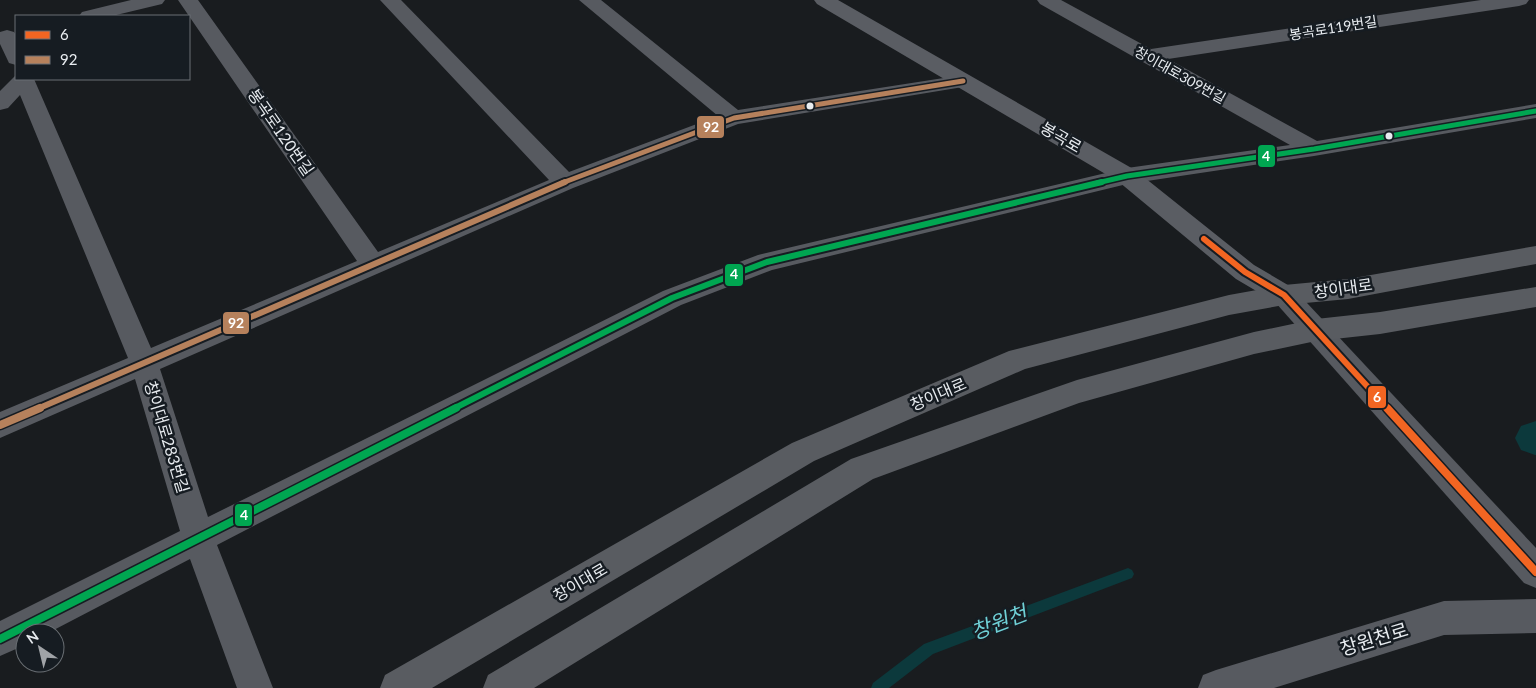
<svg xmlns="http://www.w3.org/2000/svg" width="1536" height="688" font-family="Lato,'Noto Sans KR',sans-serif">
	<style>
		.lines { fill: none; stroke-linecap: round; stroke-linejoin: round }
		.stream { fill: #0c393c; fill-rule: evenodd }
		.canal { fill: #0c393c; fill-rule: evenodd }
		.street { fill: #575a60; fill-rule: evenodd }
		.secondary { fill: #5a5d63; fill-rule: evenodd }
		.primary { fill: #595c61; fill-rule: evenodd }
		.bus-1-far1-casing { stroke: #161c22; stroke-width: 10 }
		.bus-1-casing { stroke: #161c22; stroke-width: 11 }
		.bus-2-far2-casing { stroke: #161c22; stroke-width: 8 }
		.bus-2-far1-casing { stroke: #161c22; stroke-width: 10 }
		.bus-2-casing { stroke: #161c22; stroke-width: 11 }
		.bus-3-far2-casing { stroke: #161c22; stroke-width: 8 }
		.bus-3-far1-casing { stroke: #161c22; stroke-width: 10 }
		.bus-3-casing { stroke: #161c22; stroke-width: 11 }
		.bus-1-far1 { stroke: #f26522; stroke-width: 6 }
		.bus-1 { stroke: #f26522; stroke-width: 8 }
		.bus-2-far2 { stroke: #b6815c; stroke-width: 5 }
		.bus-2-far1 { stroke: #b6815c; stroke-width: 6 }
		.bus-2 { stroke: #b6815c; stroke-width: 8 }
		.bus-3-far2 { stroke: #00a651; stroke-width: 5 }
		.bus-3-far1 { stroke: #00a651; stroke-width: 6 }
		.bus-3 { stroke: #00a651; stroke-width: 8 }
		.bus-dot { fill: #e8ecf0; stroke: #161c22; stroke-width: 2 }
		.labels { text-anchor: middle; stroke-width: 5; stroke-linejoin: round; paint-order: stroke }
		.far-street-label { font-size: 14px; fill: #e8ecf0; stroke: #161c22 }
		.street-label { font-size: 16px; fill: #e8ecf0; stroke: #161c22 }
		.near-street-label { font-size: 19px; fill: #e8ecf0; stroke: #161c22 }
		.near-water-label { font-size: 21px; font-style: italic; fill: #6fd0d6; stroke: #161c22 }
		.line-badge { stroke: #161c22; stroke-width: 2 }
		.badge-label { font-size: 14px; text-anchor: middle; font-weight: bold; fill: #fff }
	</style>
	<rect width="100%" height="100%" fill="#191c1f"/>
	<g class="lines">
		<polygon class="stream" points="1128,568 1132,570 1134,574 1132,578 933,654 889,688 871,688 873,683 924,644"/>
		<polygon class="canal" points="1536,421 1536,455 1535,455 1521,450 1515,438 1521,426"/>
		<g class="street">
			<polygon points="131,0 165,0 162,4 112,16 79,16 82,12"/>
			<polygon points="178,0 198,0 378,252 549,180 380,0 401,0 569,172 718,116 579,0 601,0 738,110 963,75 970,76 974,81 970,86 963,87 738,124 573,188 160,369 208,517 663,291 758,255 1127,168 1290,145 1040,4 1037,0 1061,0 1151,49 1481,0 1529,0 1526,4 1519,6 1168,59 1317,141 1536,104 1536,118 1314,156 1127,184 772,270 681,305 217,545 273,688 237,688 190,559 48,633 25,633 25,645 0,656 0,621 180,531 135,379 0,438 0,412 128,358 20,95 8,108 0,110 0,91 16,75 16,79 34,79 151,348 357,261"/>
			<polygon points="7,30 14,32 16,35 16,65 9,63 0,44 0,32"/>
			<polygon points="1284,285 1293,288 1536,548 1536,588 1524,583 1275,302 1271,295 1275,288"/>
			<polygon points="1536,599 1536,633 1444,635 1274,688 1198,688 1203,675 1216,670 1444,601"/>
		</g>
		<polygon class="secondary" points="814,0 838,0 1135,170 1254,265 1293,288 1297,295 1293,302 1284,305 1275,302 1236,279 1119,182 817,4"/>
		<g class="primary">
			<polygon points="1536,246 1536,264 1348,299 1284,305 1229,315 1025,369 814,461 432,688 380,688 385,675 792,443 1009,351 1229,295 1284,285 1348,279"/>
			<polygon points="1536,287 1536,307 1380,334 1316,341 1254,354 1079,403 873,479 534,688 483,688 488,675 851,459 1077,380 1254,332 1316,319 1380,312"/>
		</g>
		<defs>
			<polyline id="bus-1-far1" points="1204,239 1245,272 1284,295 1388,409"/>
			<polyline id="bus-1" points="1387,408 1536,572"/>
			<polyline id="bus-2-far2" points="562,183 734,118 963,81"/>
			<polyline id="bus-2-far1" points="37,409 565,182"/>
			<polyline id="bus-2" points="0,425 40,408"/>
			<polyline id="bus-3-far2" points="1097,183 1127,176 1314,149 1536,111"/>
			<polyline id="bus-3-far1" points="453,409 672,298 767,262 1102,182"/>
			<polyline id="bus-3" points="0,639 456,408"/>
		</defs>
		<use href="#bus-1-far1" class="bus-1-far1-casing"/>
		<use href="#bus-1" class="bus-1-casing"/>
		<use href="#bus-2-far2" class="bus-2-far2-casing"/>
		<use href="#bus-2-far1" class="bus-2-far1-casing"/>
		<use href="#bus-2" class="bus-2-casing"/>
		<use href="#bus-3-far2" class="bus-3-far2-casing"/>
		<use href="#bus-3-far1" class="bus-3-far1-casing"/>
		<use href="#bus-3" class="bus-3-casing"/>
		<use href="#bus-1-far1" class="bus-1-far1"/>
		<use href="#bus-1" class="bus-1"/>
		<use href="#bus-2-far2" class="bus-2-far2"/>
		<use href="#bus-2-far1" class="bus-2-far1"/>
		<use href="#bus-2" class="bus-2"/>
		<use href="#bus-3-far2" class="bus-3-far2"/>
		<use href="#bus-3-far1" class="bus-3-far1"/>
		<use href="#bus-3" class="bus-3"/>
	</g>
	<g class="bus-dot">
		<circle cx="810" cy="106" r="4.5"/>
		<circle cx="1389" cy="136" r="4.5"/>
	</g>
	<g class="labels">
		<g class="far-street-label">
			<text transform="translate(1333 28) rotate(-9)" y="5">봉곡로119번길</text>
			<text transform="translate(1180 75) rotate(29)" y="5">창이대로309번길</text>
		</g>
		<g class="street-label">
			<text transform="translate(281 132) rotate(55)" y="6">봉곡로120번길</text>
			<text transform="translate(1061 137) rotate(30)" y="6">봉곡로</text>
			<text transform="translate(1343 288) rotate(-8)" y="6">창이대로</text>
			<text transform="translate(938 394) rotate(-23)" y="6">창이대로</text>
			<text transform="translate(167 437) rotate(73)" y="6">창이대로283번길</text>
			<text transform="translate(580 582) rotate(-30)" y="6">창이대로</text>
		</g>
		<g class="near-street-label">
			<text transform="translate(1374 639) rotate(-17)" y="7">창원천로</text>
		</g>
		<g class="near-water-label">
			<text transform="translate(999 623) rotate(-21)" y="7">창원천</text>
		</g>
	</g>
	<g class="line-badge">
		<rect x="696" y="115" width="29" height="24" rx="5" fill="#b6815c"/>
		<rect x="1257" y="144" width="19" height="24" rx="5" fill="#00a651"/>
		<rect x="724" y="263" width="20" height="24" rx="5" fill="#00a651"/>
		<rect x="222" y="311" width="28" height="24" rx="5" fill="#b6815c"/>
		<rect x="1367" y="385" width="20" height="24" rx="5" fill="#f26522"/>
		<rect x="234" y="503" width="19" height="24" rx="5" fill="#00a651"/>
	</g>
	<g class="badge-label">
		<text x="711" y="132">92</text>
		<text x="1266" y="161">4</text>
		<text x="734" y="279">4</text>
		<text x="236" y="328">92</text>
		<text x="1377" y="402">6</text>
		<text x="244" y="520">4</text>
	</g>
	<rect x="15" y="15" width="175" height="65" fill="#161c22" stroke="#6a6f74"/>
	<rect x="25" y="31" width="25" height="8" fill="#f26522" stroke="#6a6f74"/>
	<text x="60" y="40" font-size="15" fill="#e8ecf0">6</text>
	<rect x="25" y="56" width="25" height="8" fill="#b6815c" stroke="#6a6f74"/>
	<text x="60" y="65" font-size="15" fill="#e8ecf0">92</text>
	<g transform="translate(40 648) rotate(325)"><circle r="24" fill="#161c22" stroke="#6a6f74"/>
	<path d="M0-4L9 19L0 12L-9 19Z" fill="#a0a3a7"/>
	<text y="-8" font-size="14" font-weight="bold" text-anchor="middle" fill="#e8ecf0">N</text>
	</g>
</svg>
